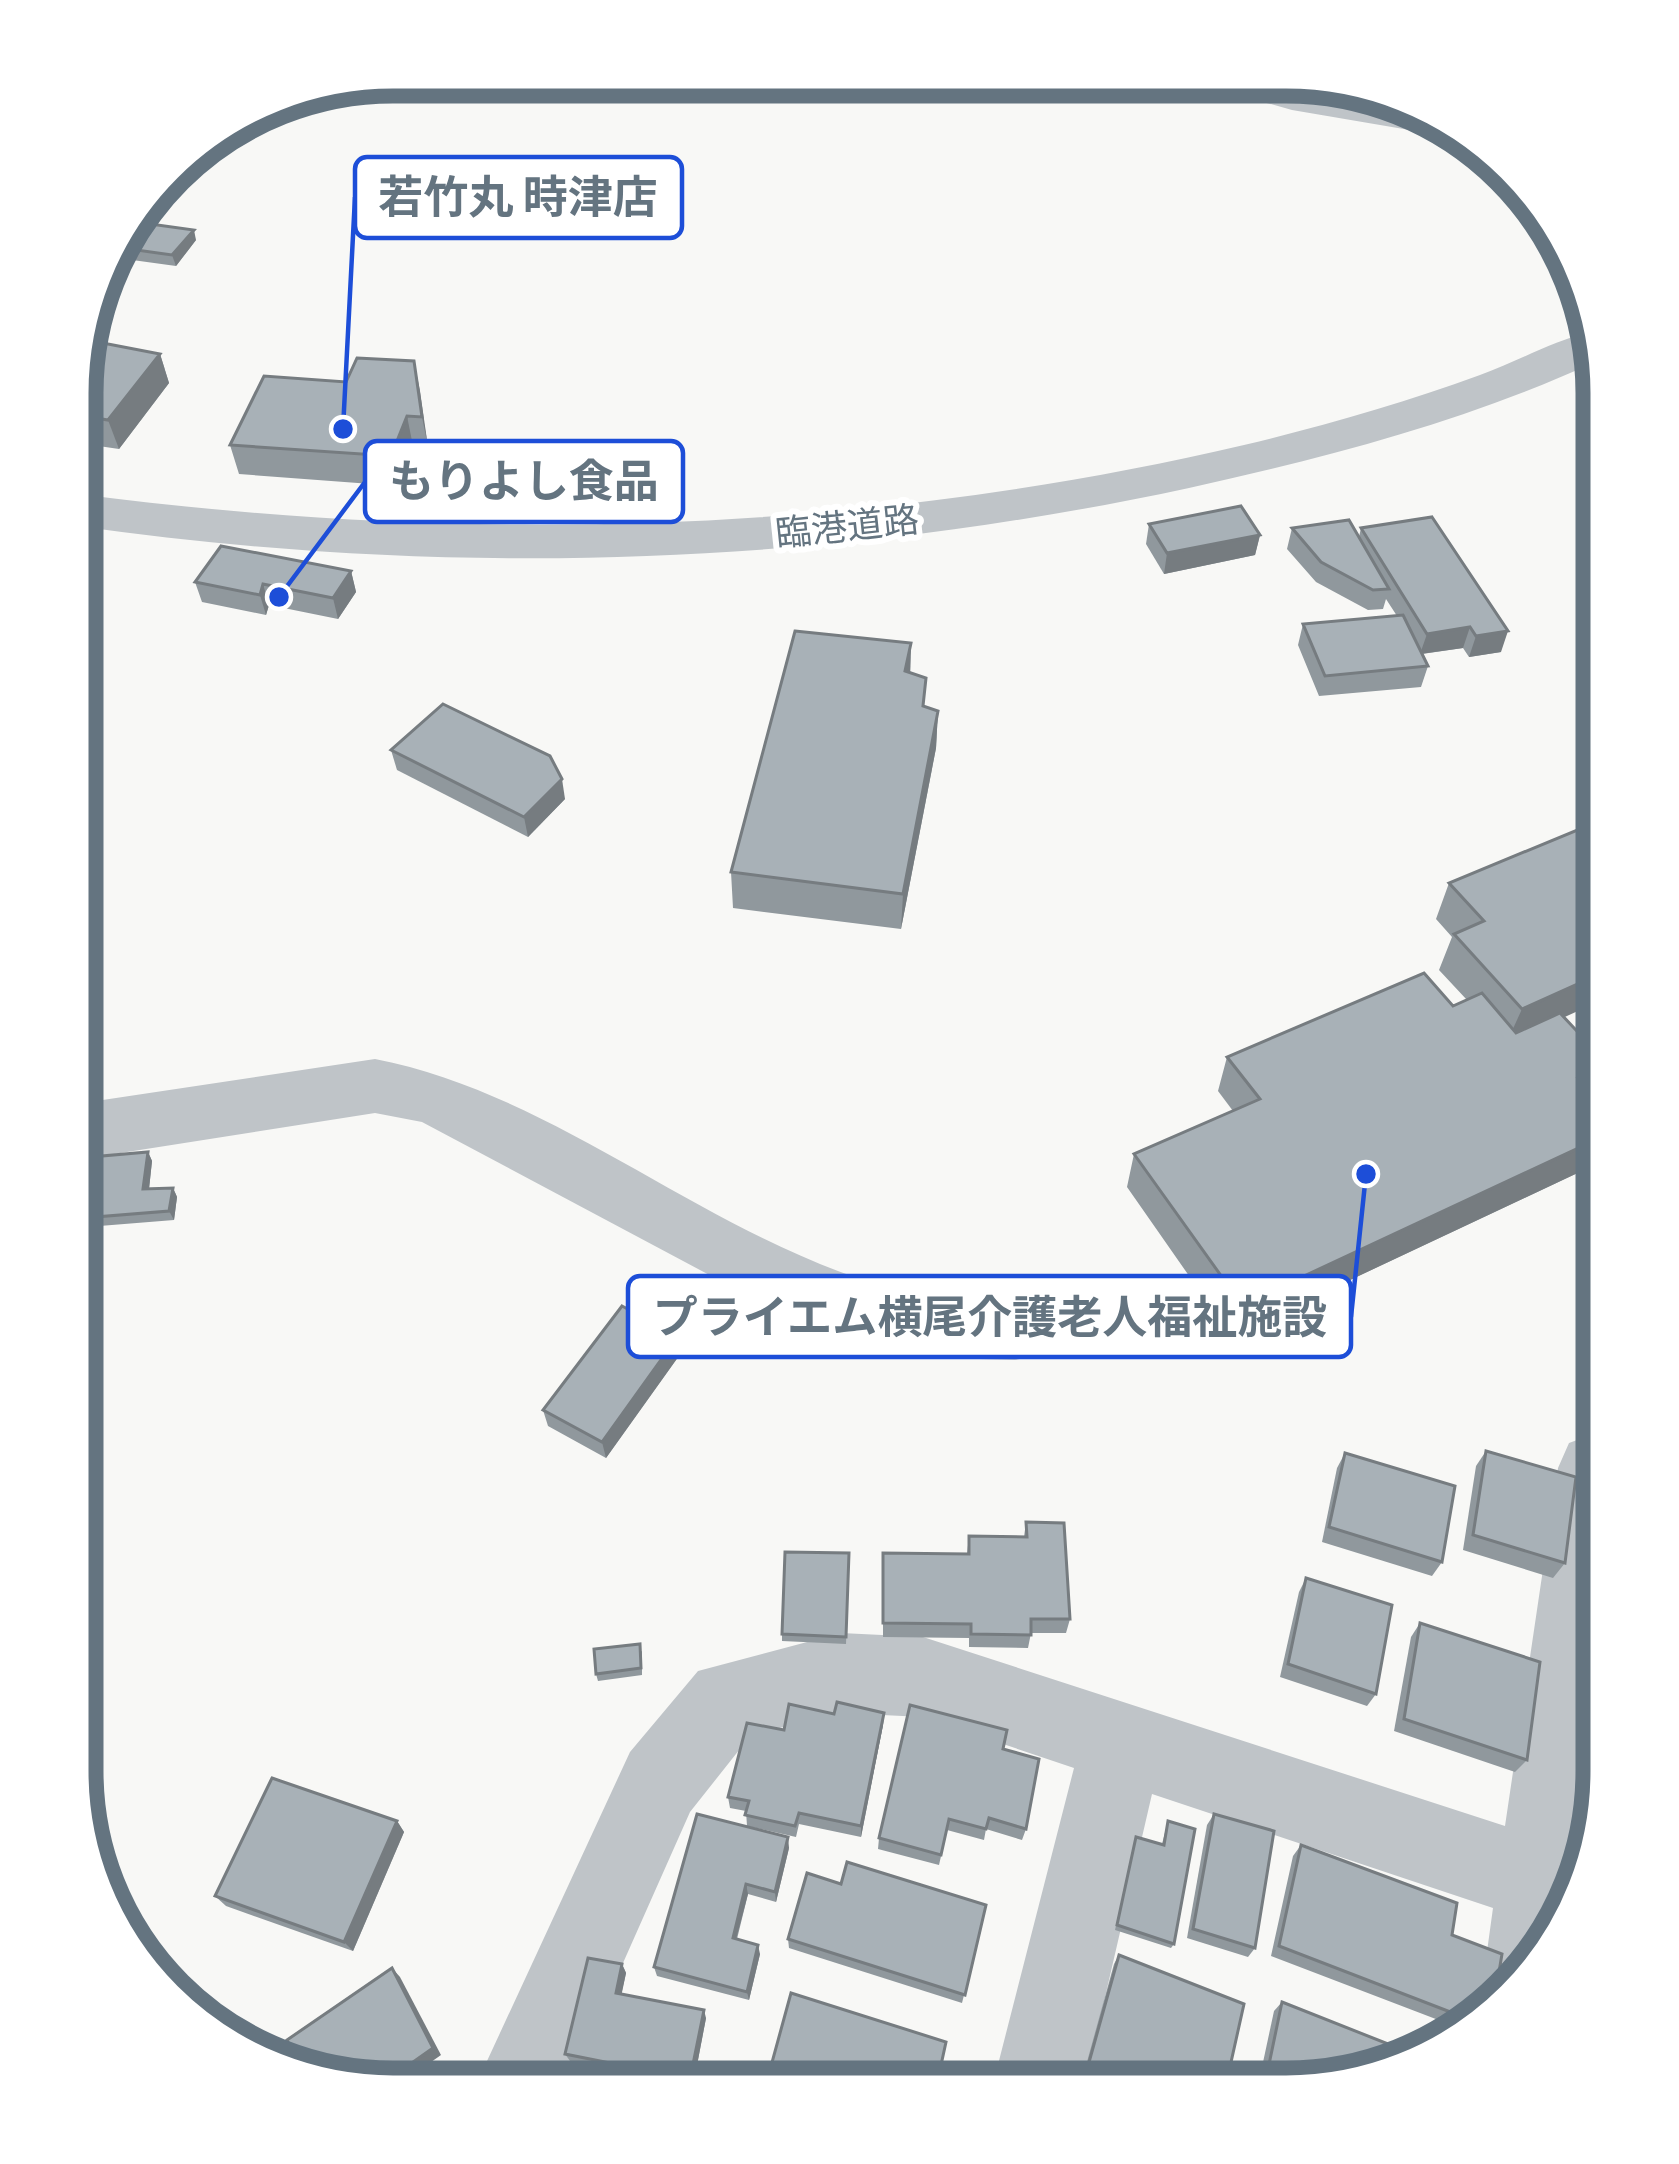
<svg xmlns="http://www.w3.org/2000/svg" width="1679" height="2164" font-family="'Exo 2','Noto Sans JP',sans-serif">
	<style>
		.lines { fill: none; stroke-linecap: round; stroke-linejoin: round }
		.minor { fill: #bfc4c8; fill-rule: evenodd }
		.wall { fill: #90989d }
		.shaded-wall { fill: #767c80 }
		.building { fill: #a8b1b7; stroke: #767c80; stroke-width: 3 }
		.labels { text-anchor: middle; stroke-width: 12; stroke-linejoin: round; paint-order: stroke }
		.far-street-label { font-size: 36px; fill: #647480; stroke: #fff }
		.rim { fill: none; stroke: #647480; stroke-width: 15 }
		.leader { fill: none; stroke: #1d4ed8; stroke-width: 4.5 }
		.callout-dot { fill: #1d4ed8; stroke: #fff; stroke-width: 4.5 }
		.callout { fill: #fff; stroke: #1d4ed8; stroke-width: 4.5 }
		.callout-label { font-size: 45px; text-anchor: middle; font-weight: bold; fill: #647480 }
	</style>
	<rect width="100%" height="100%" fill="#f8f8f6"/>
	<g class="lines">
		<g class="minor">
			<path d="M393 75H461L455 84C429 90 374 100 354 82Z"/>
			<path d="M1200 77C1259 78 1435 98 1474 141L1292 110 1206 86Z"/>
			<path d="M1590 332 1597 361C1467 421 1328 457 1189 488 821 567 450 579 77 526L78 494C469 545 859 535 1244 445 1324 426 1403 403 1480 375 1517 362 1552 341 1590 332Z"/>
			<path d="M375 1059C565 1096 715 1245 902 1291 935 1300 986 1299 1021 1295 1063 1290 1105 1274 1146 1289L1157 1311 1146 1333 1015 1360 907 1357 792 1319 422 1122 375 1113 76 1160V1104Z"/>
			<polygon points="1596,1433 1603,1436 1603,1719 1589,1833 1551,1947 1497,1995 1485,1966 1493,1908 1152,1794 1084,2088 992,2088 1074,1768 923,1717 841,1713 751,1735 690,1812 568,2087 475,2087 630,1752 698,1671 841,1633 923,1637 1505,1826 1558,1468 1569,1443"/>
		</g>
	</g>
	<g class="wall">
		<polygon points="196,240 176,266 125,259 122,248"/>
		<polygon points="78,351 160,354 169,383 119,449 78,443"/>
		<polygon points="414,361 428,447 413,446 398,486 239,474 230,445 346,382"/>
		<polygon points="1149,524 1260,535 1255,555 1164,574 1146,544"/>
		<polygon points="1292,528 1359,537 1361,528 1501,652 1469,657 1463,648 1422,654 1428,666 1421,687 1319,696 1298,645 1303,624 1397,616 1386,599 1383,609 1368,610 1316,582 1287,549"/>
		<polygon points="351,571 356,592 338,619 269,605 266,615 202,602 195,582"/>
		<polygon points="911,643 910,673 925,707 938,711 936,748 901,929 733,908 731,872"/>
		<polygon points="391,750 565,799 528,837 397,770"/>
		<polygon points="1604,819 1564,1017 1604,1060 1604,1071 1592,1093 1603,1161 1231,1336 1127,1187 1134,1154 1233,1111 1218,1091 1227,1057 1453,1006 1467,1000 1439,970 1452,937 1436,919 1449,883"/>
		<polygon points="148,1152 152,1161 149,1189 173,1188 177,1197 174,1220 87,1227 82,1218"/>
		<polygon points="681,1353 606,1458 548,1426 543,1410"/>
		<polygon points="1486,1451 1565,1563 1553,1578 1463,1550 1476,1466"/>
		<polygon points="1345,1453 1442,1562 1432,1576 1322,1542 1337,1468"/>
		<polygon points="1026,1522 1070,1619 1066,1633 1031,1633 1028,1648 969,1647 969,1638 883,1637 883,1553 967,1554 969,1536 1024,1537"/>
		<polygon points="849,1553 846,1644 782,1641 782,1634"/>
		<polygon points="1306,1578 1376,1694 1367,1706 1280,1677 1299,1592"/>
		<polygon points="1420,1623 1527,1760 1515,1772 1394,1731 1411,1637"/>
		<polygon points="642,1651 642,1675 598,1681 596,1674"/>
		<polygon points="884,1713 883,1725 861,1837 799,1824 796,1837 747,1826 746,1811 730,1808 728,1797 784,1730 834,1714"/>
		<polygon points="1003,1749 1026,1829 1022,1840 986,1829 984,1840 947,1830 939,1865 878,1849 879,1838"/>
		<polygon points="1214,1814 1255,1948 1248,1957 1187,1938 1207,1825"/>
		<polygon points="397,1821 404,1832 353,1951 226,1906 215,1896"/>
		<polygon points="1168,1821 1174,1944 1171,1948 1115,1930 1136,1837 1162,1844"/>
		<polygon points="1301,1845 1452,1935 1495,1996 1446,2039 1438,2036 1441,2021 1271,1956 1293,1856"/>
		<polygon points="789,1848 776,1902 748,1894 737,1939 760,1954 749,2000 657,1976 654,1967"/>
		<polygon points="986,1905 962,2003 789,1948 788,1939"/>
		<polygon points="1119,1955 1225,2089 1103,2088 1082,2080 1114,1964"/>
		<polygon points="622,1964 626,1973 621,1995 706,2018 693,2086 570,2061 565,2054"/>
		<polygon points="1282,2002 1421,2057 1286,2089 1278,2089 1259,2081 1274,2011"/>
	</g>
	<g class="shaded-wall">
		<polygon points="194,230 196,240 176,266 172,255"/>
		<polygon points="160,354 169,383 119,449 108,420"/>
		<polygon points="414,361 420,391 428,447 422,417"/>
		<polygon points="407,416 413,446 398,486 391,456"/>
		<polygon points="1260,535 1255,555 1164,574 1167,553"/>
		<polygon points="351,571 356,592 338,619 333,598"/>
		<polygon points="263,584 269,605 266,615 260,595"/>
		<polygon points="1470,627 1463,648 1420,654 1427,634"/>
		<polygon points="1508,631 1501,652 1469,657 1476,636"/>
		<polygon points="911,643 910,680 905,671"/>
		<polygon points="938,711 936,748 901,929 903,894"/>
		<polygon points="562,779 565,799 528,837 524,817"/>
		<polygon points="1604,972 1604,999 1506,1044 1522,1009"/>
		<polygon points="1604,1066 1604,1071 1589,1098 1578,1078"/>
		<polygon points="1604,1136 1603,1161 1231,1336 1242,1305"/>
		<polygon points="148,1152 152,1161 148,1198 143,1189"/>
		<polygon points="173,1188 177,1197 174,1220 169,1211"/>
		<polygon points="678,1336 681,1353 606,1458 602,1442"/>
		<polygon points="884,1713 883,1725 861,1837 861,1826"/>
		<polygon points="397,1821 404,1832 353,1951 344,1942"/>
		<polygon points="788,1837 789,1848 776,1902 775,1892"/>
		<polygon points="746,1884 748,1894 734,1947 733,1938"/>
		<polygon points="758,1945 760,1954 749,2000 747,1992"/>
		<polygon points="622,1964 626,1973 620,2002 616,1993"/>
		<polygon points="392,1968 400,1977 441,2055 397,2086 379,2086"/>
		<polygon points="704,2010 706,2018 693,2086 690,2079"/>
	</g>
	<g class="building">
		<polygon points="143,223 194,230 172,255 122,248"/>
		<polygon points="82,339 160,354 108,420 78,415 78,351"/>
		<polygon points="357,358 414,361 422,417 407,416 391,456 230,445 264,376 346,382"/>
		<polygon points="1241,506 1260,535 1167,553 1149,524"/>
		<polygon points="1432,517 1508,631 1476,636 1470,627 1427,634 1361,528"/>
		<polygon points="1349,520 1389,589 1373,590 1321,562 1292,528"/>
		<polygon points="221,546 351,571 333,598 263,584 260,595 195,582"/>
		<polygon points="1403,615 1428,666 1325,676 1303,624"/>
		<polygon points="795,631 911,643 905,671 926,678 923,706 938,711 903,894 731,872"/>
		<polygon points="443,704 550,756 562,779 524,817 391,750"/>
		<polygon points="1604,819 1604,972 1522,1009 1454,934 1484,921 1449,883"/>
		<polygon points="1424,973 1453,1006 1482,993 1516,1033 1560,1013 1604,1060 1604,1066 1578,1078 1604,1106 1604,1136 1242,1305 1134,1154 1260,1099 1227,1057"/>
		<polygon points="148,1152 143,1189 173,1188 169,1211 82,1218 91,1157"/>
		<polygon points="622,1306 678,1336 602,1442 543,1410"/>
		<polygon points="1486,1451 1576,1477 1565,1563 1473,1535"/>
		<polygon points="1345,1453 1455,1486 1442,1562 1329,1527"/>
		<polygon points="1026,1522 1064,1523 1070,1619 1031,1619 1031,1635 971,1634 971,1624 883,1623 883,1553 969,1554 969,1536 1027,1537"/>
		<polygon points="785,1552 849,1553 846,1637 782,1634"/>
		<polygon points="1306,1578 1392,1605 1376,1694 1288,1664"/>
		<polygon points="1420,1623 1540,1662 1527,1760 1404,1719"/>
		<polygon points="640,1644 641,1668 596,1674 594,1649"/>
		<polygon points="837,1702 884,1713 861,1826 799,1813 795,1826 745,1815 749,1801 728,1797 747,1723 784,1730 789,1704 834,1714"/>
		<polygon points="910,1705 1007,1730 1003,1749 1039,1759 1026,1829 989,1818 986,1829 949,1819 941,1855 879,1838"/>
		<polygon points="272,1778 397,1821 344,1942 215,1896"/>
		<polygon points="697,1814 788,1837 775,1892 746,1884 733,1938 758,1945 747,1992 654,1967"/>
		<polygon points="1214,1814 1274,1831 1255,1948 1193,1929"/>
		<polygon points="1168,1821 1195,1829 1174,1944 1117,1925 1136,1837 1164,1845"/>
		<polygon points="1301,1845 1457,1903 1452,1935 1502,1954 1495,1996 1456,2031 1449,2028 1453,2013 1279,1946"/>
		<polygon points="847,1862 986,1905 965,1995 788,1939 807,1873 841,1884"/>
		<polygon points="1119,1955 1244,2004 1225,2089 1125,2089 1086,2073"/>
		<polygon points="588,1958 622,1964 616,1993 704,2010 690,2079 565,2054"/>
		<polygon points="392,1968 433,2048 379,2086 353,2086 290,2063 296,2059 287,2040"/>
		<polygon points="791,1993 946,2042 936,2088 765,2088"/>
		<polygon points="1282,2002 1421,2057 1298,2086 1267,2074"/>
	</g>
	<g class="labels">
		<g class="far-street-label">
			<text transform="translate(847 526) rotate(-6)" y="13">臨港道路</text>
		</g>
	</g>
	<path d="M0 0H1679V2164H0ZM393 96H1286A297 297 0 0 1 1583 393V1771A297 297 0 0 1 1286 2068H393A297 297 0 0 1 96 1771V393A297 297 0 0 1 393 96Z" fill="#fff" fill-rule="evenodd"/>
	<path class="rim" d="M393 96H1286A297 297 0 0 1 1583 393V1771A297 297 0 0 1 1286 2068H393A297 297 0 0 1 96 1771V393A297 297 0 0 1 393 96Z"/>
	<path class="leader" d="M343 429L355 197M279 597L365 482M1366 1174L1351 1317"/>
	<g class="callout-dot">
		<circle cx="343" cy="429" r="12"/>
		<circle cx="279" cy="597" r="12"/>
		<circle cx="1366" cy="1174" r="12"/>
	</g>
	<g class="callout">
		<rect x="355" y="157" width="327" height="81" rx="12"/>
		<rect x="365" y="441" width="318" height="81" rx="12"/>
		<rect x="628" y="1276" width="723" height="81" rx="12"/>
	</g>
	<g class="callout-label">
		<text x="518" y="213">若竹丸 時津店</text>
		<text x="524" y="497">もりよし食品</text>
		<text x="990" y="1333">プライエム横尾介護老人福祉施設</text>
	</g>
</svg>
